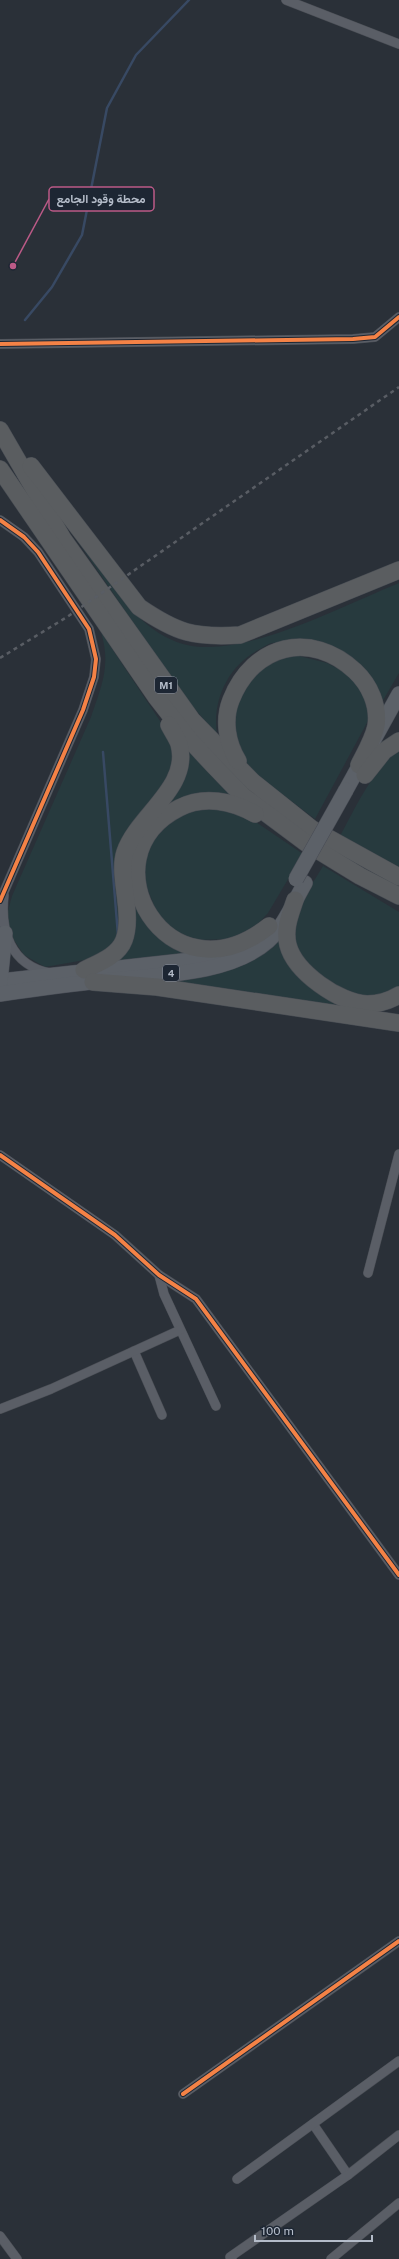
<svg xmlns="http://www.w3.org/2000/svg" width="399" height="2259" font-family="'Public Sans',Vazirmatn,sans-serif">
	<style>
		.green { fill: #273a3e }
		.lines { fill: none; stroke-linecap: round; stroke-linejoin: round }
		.stream { stroke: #384963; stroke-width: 2.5 }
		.minor-casing { stroke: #484c53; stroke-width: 10 }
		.primary-casing { stroke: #484c55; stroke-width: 16 }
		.motorway-casing { stroke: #474c53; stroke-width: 18 }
		.minor { stroke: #5a5e66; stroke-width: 9 }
		.primary { stroke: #5c6168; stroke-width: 15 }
		.motorway { stroke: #5a5d60; stroke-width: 17 }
		.rail { stroke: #595d64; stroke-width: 2.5; stroke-dasharray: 4 4; stroke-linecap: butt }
		.primary-bridge-casing { stroke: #484c55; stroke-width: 16; stroke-linecap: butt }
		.primary-bridge { stroke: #5c6168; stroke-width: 15 }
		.cycleway-casing { stroke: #1d2633; stroke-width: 6 }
		.cycleway { stroke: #f48246; stroke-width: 4 }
		.labels { text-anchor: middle; stroke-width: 4; stroke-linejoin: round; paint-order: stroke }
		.shield { fill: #1d2633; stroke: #878f9c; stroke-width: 1 }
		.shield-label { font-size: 10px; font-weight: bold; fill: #b4bcc9 }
		.leader { fill: none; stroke: #bc5a87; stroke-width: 1.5 }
		.callout-dot { fill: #bc5a87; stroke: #1d2633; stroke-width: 1.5 }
		.callout { fill: #1d2633; stroke: #bc5a87; stroke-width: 1.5 }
		.callout-label { font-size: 12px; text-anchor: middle; font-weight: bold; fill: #b4bcc9 }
	</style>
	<rect width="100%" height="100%" fill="#2a3038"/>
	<g class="green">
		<path d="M69 529C93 559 124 608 153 629 168 640 186 647 204 647 261 649 345 605 399 583V673L382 702 315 641C301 642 285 641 272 643 267 644 262 648 258 650 227 667 212 701 217 735L183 695Z"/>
		<path d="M101 632 162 724 174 749 176 767 115 945 96 958 45 967 24 955 12 937 6 918 12 896 91 717C102 684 111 666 101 632Z"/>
		<polygon points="295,655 327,663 348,674 364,693 369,719 315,819 255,774 237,749 232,733 237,699 265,660"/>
		<path d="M183 744 230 794C221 794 209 791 200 793 157 801 134 836 133 876 133 889 134 902 141 914 152 932 172 945 190 954L112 961 125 950 133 934 128 853 137 835 180 784 187 753Z"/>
		<path d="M399 750V867L340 836C357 805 371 772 399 750Z"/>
		<polygon points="205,807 227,808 247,816 303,854 268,913 254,928 236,939 194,940 175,932 159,918 144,880 145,860 153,841 166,824 184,812"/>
		<path d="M323 866 399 912V986C391 992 378 999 368 997 343 994 296 966 294 938 291 911 311 887 323 866Z"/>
		<path d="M280 937 344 1006 164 981C207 974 250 972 280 937Z"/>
	</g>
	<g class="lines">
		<g class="stream">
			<polyline points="25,320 52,287 82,235 107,108 136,55 189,0"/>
			<polyline points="103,752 118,935"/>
		</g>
		<defs>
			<g id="minor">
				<polyline points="286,0 399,44"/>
				<polyline points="0,344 353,339 375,337 399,317"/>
				<polyline points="0,520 24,537 38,552 89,629 96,659 94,677 83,710 0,901"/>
				<path d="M4 895C0 930 10 965 50 973"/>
				<polyline points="0,1155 115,1235 159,1275 196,1299 399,1575"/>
				<polyline points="368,1273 399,1154"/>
				<polyline points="159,1275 164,1294 216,1406"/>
				<polyline points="134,1351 162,1415"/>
				<polyline points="0,1409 51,1389 180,1330"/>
				<polyline points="183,2094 399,1941"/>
				<polyline points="313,2124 348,2175"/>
				<polyline points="237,2179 399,2061"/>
				<polyline points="0,2236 17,2259"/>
				<polyline points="232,2259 230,2257 348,2175 399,2135"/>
				<polyline points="331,2259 399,2203"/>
			</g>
			<g id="primary">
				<polyline points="346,790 399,694"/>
				<polyline points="0,981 191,960 225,953"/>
				<polyline points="0,982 5,933"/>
				<path d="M0 994C34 989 68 984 102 981 152 975 229 976 268 941 284 926 294 902 305 883"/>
			</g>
			<g id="motorway">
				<polyline points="0,430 63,539 192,720 253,782 312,829 399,877"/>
				<path d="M31 466 139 607C177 633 194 638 240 635L399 570"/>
				<polyline points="0,469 156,697 188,738 213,765 243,796 306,843 360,876 399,896"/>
				<path d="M238 761C227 743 223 720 231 700 253 644 311 630 355 671 370 685 379 706 376 726 373 740 365 753 359 765"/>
				<polyline points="365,775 384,751 399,741"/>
				<path d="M255 814C232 801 204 795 179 808 82 857 168 1006 269 926"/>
				<path d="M295 900C290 915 284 929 288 945 295 972 339 1003 367 1004 379 1004 389 1001 399 995"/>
				<path d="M84 970C98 963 118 956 124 940 134 914 117 875 125 852 138 815 191 787 179 744 177 738 172 731 169 725"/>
				<polyline points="93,982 157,987 399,1023"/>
			</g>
		</defs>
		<use href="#minor" class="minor-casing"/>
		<use href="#primary" class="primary-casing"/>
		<use href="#motorway" class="motorway-casing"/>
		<use href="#minor" class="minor"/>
		<use href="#primary" class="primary"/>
		<use href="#motorway" class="motorway"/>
		<polyline class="rail" points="0,658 67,617 399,387"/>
		<defs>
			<polyline id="primary-bridge" points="296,879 346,790"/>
		</defs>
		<use href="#primary-bridge" class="primary-bridge-casing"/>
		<use href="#primary-bridge" class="primary-bridge"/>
		<defs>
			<g id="cycleway">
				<polyline points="0,344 353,339 375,337 399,317"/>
				<polyline points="0,520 24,537 38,552 89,629 96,659 94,677 83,710 0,901"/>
				<polyline points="0,1155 115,1235 159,1275 196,1299 399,1575"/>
				<polyline points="183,2094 399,1941"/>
			</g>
		</defs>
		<use href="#cycleway" class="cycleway-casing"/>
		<use href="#cycleway" class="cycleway"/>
	</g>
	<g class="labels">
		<g class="shield">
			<rect x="155" y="677" width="22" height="16" rx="3"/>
			<rect x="163" y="965" width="16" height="16" rx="3"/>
		</g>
		<g class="shield-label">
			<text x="166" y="689">M1</text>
			<text x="171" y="977">4</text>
		</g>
	</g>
	<path class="leader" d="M13 266L49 199"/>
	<circle class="callout-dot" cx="13" cy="266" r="4"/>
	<rect class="callout" x="49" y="187" width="105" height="24" rx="4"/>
	<g class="callout-label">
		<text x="101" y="203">محطة وقود الجامع</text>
	</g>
	<path d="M255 2235v6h117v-6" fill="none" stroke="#b4bcc9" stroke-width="2"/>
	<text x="261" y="2235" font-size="12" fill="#b4bcc9" stroke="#1d2633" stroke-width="3" paint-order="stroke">100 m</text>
</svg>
